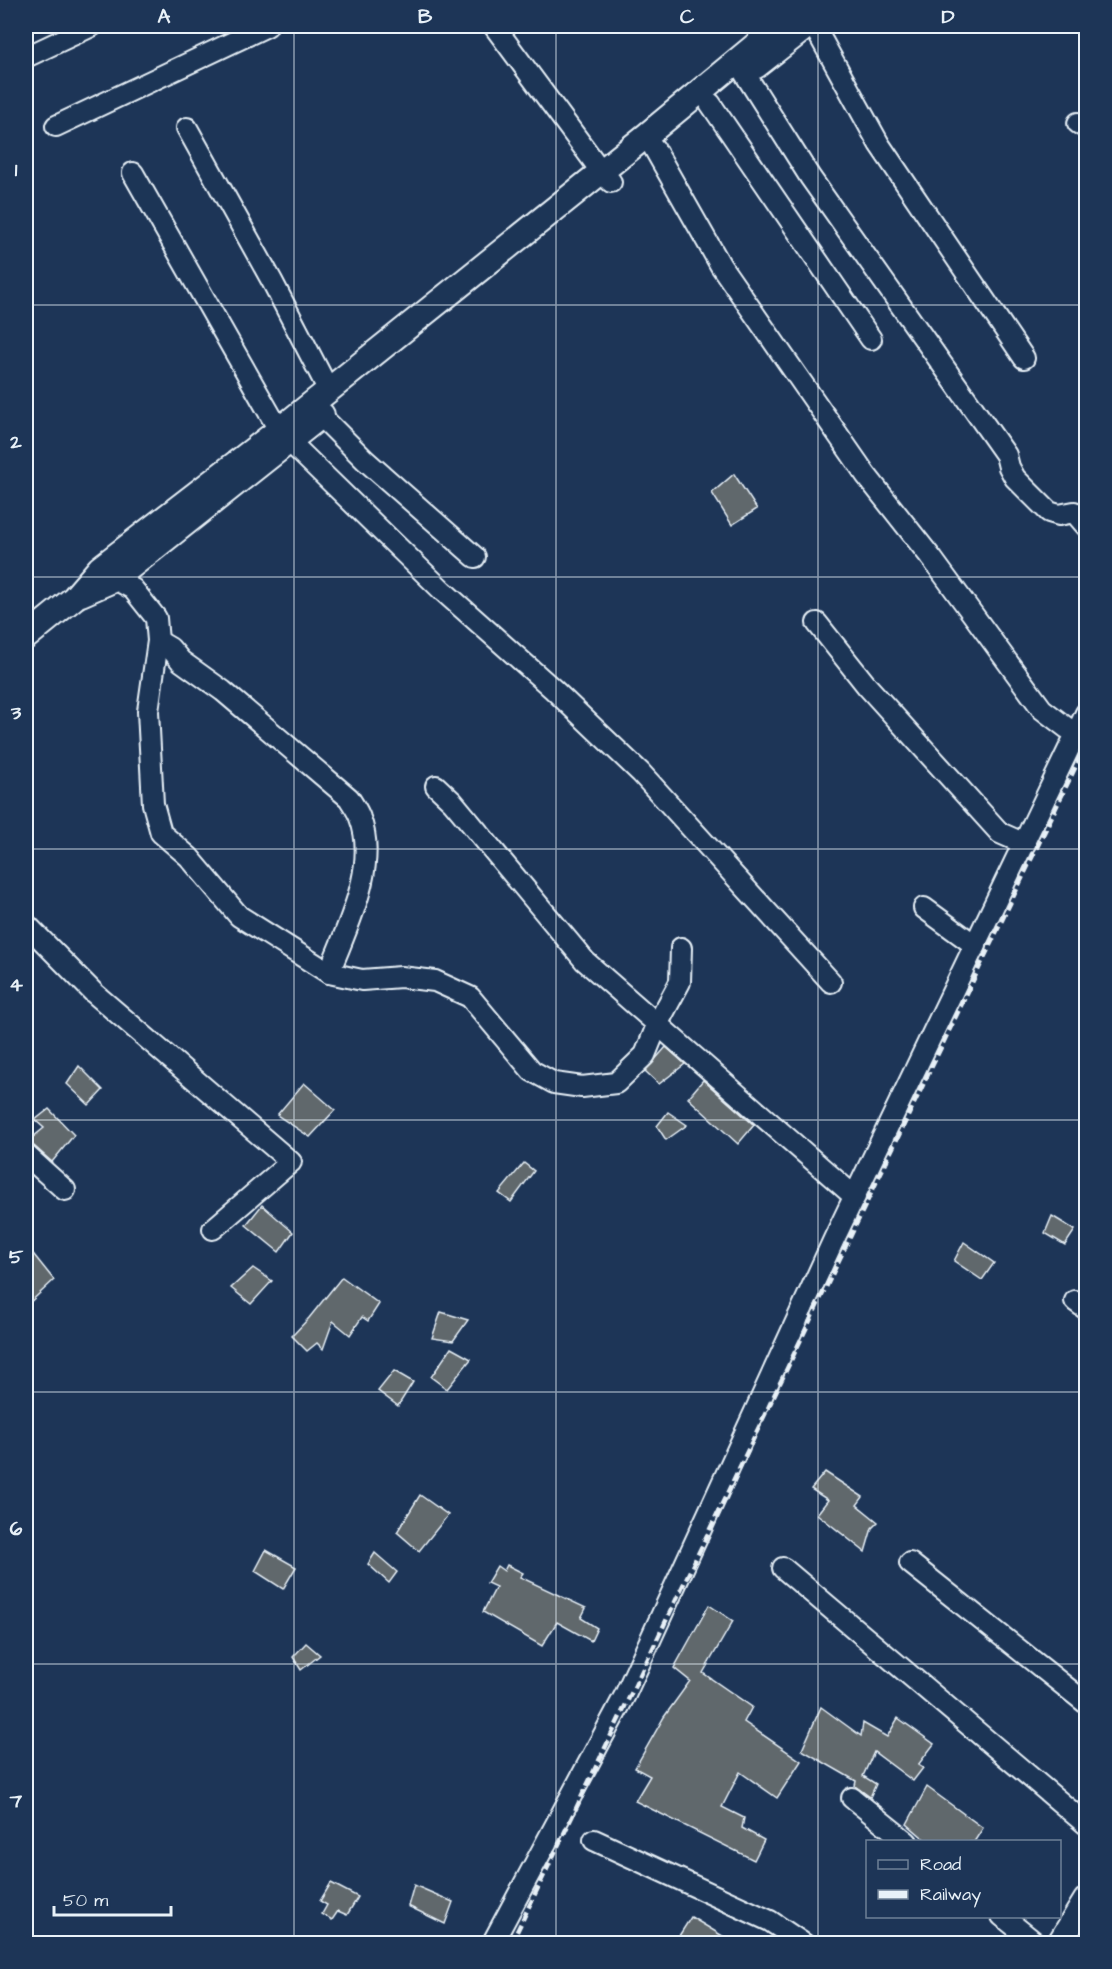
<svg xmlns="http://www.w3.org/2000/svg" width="1112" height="1969" font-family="'Architects Daughter',sans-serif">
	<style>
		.building { fill: #60676c; stroke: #e8f1f8; stroke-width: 1.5 }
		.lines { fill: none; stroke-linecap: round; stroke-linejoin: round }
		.minor-casing { stroke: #e8f1f8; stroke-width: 24 }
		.major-casing { stroke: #e8f1f8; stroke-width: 28 }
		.minor { stroke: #1d3557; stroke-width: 20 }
		.major { stroke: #1d3557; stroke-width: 24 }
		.rail { stroke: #e8f1f8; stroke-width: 4.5; stroke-dasharray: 9 4.5; stroke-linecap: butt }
		.grid { fill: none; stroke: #e8f1f8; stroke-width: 1.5; stroke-opacity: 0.55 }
		.neatline { fill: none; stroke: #e8f1f8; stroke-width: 2 }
		.grid-label { font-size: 20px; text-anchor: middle; font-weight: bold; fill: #e8f1f8 }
	</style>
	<rect width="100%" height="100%" fill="#1d3557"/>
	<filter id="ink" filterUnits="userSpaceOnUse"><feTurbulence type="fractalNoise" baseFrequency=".0167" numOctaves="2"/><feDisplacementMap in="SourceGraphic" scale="12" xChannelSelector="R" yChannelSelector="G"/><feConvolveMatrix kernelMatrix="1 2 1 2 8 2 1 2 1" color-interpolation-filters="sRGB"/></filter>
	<g filter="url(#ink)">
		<g class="building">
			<polygon points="734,474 757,509 732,525 712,493"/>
			<polygon points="666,1047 685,1064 659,1084 645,1071"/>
			<polygon points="79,1066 103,1090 89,1105 67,1084"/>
			<polygon points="703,1080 754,1125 738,1144 688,1098"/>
			<polygon points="304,1083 335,1110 310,1137 277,1115"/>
			<polygon points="49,1109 74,1135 52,1162 34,1146 27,1142 44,1128 35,1120"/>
			<polygon points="668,1112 687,1125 666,1140 657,1126"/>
			<polygon points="524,1163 534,1171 511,1202 499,1193"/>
			<polygon points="262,1205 293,1232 279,1252 246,1225"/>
			<polygon points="1052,1216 1075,1230 1065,1245 1045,1233"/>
			<polygon points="964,1242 994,1263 982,1280 954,1261"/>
			<polygon points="26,1245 54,1280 26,1306"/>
			<polygon points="253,1268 272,1281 251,1304 231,1288"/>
			<polygon points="342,1277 379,1304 368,1321 362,1317 350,1335 333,1321 323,1349 317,1343 307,1351 292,1336 309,1318"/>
			<polygon points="441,1312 468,1320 453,1341 432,1338"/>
			<polygon points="451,1348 471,1359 447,1389 431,1377"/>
			<polygon points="394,1371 413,1382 398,1406 378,1391"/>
			<polygon points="825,1472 863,1497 857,1505 878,1522 872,1528 865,1552 817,1514 828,1500 811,1489"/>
			<polygon points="420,1495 448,1515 419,1551 397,1532"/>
			<polygon points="266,1550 296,1567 283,1589 255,1571"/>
			<polygon points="375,1553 397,1572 389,1583 368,1564"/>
			<polygon points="507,1565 523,1573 520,1577 586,1608 581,1618 597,1628 591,1641 557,1622 542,1646 483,1612 496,1587 487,1583 497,1566 504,1571"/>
			<polygon points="709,1605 733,1621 703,1673 752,1707 744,1722 801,1761 777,1798 740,1772 722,1807 744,1818 742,1828 764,1840 754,1860 635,1801 650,1776 635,1768 664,1717 690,1681 674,1668"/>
			<polygon points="306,1643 320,1655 301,1670 293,1657"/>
			<polygon points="821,1707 861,1736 863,1723 887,1737 898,1718 934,1744 918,1765 923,1768 913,1781 874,1752 863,1776 876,1784 870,1797 855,1786 856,1781 802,1750"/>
			<polygon points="927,1787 983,1828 974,1842 928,1842 907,1824"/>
			<polygon points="331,1883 358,1897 347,1915 338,1911 332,1920 322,1914 327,1905 320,1901"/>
			<polygon points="414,1885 453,1902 445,1924 408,1906"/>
			<polygon points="691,1917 736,1944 686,1944 677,1939"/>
		</g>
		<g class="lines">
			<defs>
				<g id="minor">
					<polyline points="494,26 601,171 611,182"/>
					<polyline points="814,26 879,144 1024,358"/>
					<polyline points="26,57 92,26"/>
					<polyline points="745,74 810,177 1006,455 1009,467 1015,478 1049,512 1059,515 1074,512 1086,526"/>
					<polyline points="710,103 871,339"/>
					<polyline points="1078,123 1086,128"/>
					<polyline points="56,126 267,26"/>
					<polyline points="187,128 272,281 328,389"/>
					<polyline points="654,148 721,266 866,475 933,560 1042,709 1067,728 1078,731"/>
					<polyline points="133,173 279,430"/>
					<polyline points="321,416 365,460 475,557"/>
					<polyline points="290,442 443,591 553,689 641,773 831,982"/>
					<polyline points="115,579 133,589 156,618 158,641 148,711 153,804 161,833 189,857 239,916 329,973 362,980 401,977 435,981 470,997 532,1071 554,1083 582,1087 616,1083 645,1055 658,1023 680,982 681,948"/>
					<polyline points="817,623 867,686 1000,833 1025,844"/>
					<path d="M158 641 170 648 181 661 223 691 349 798C353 805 358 811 360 818 379 867 346 928 329 973"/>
					<polyline points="436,786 453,802 585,961 855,1197"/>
					<polyline points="924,908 976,946"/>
					<polyline points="26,924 94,993 291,1162 213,1229"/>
					<polyline points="26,1155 65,1190"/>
					<polyline points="1075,1301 1086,1309"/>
					<polyline points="910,1563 1086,1703"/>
					<polyline points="783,1568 1086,1824"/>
					<polyline points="852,1798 907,1842"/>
					<polyline points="594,1840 770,1921 804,1944"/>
					<polyline points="1002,1916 1037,1944"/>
					<polyline points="492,1944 625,1695 834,1239 1086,713"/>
				</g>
				<g id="major">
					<polyline points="756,66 807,26"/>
					<polyline points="81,594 115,579 322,415"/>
					<polyline points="26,637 74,598 100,568 279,430 647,135 779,26"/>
					<polyline points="1059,1944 1086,1900"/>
				</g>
			</defs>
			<use href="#minor" class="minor-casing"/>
			<use href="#major" class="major-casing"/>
			<use href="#minor" class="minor"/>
			<use href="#major" class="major"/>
			<polyline class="rail" points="511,1944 1086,745"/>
		</g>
	</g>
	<path class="grid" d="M294 26V1944M556 26V1944M818 26V1944M26 305H1086M26 577H1086M26 849H1086M26 1120H1086M26 1392H1086M26 1664H1086"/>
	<rect width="1112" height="1969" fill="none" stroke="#1d3557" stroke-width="66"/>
	<rect x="866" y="1840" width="195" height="78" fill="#1d3557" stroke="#6e8097" stroke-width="1.5"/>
	<rect x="878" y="1860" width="30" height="9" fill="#1d3557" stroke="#6e8097" stroke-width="1.5"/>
	<text x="920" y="1870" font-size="18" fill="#e8f1f8">Road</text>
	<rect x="878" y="1890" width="30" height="9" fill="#e8f1f8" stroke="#6e8097" stroke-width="1.5"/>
	<text x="920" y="1900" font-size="18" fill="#e8f1f8">Railway</text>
	<path d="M54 1906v9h117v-9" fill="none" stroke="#e8f1f8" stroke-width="3"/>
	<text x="63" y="1906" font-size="18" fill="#e8f1f8" stroke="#1d3557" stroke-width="4.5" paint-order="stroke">50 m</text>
	<rect x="33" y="33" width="1046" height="1903" class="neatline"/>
	<g class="grid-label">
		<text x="164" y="23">A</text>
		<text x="425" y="23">B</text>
		<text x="687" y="23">C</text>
		<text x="948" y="23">D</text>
		<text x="16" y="176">1</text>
		<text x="16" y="448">2</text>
		<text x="16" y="719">3</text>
		<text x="16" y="991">4</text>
		<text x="16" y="1263">5</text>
		<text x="16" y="1535">6</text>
		<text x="16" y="1807">7</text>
	</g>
</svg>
